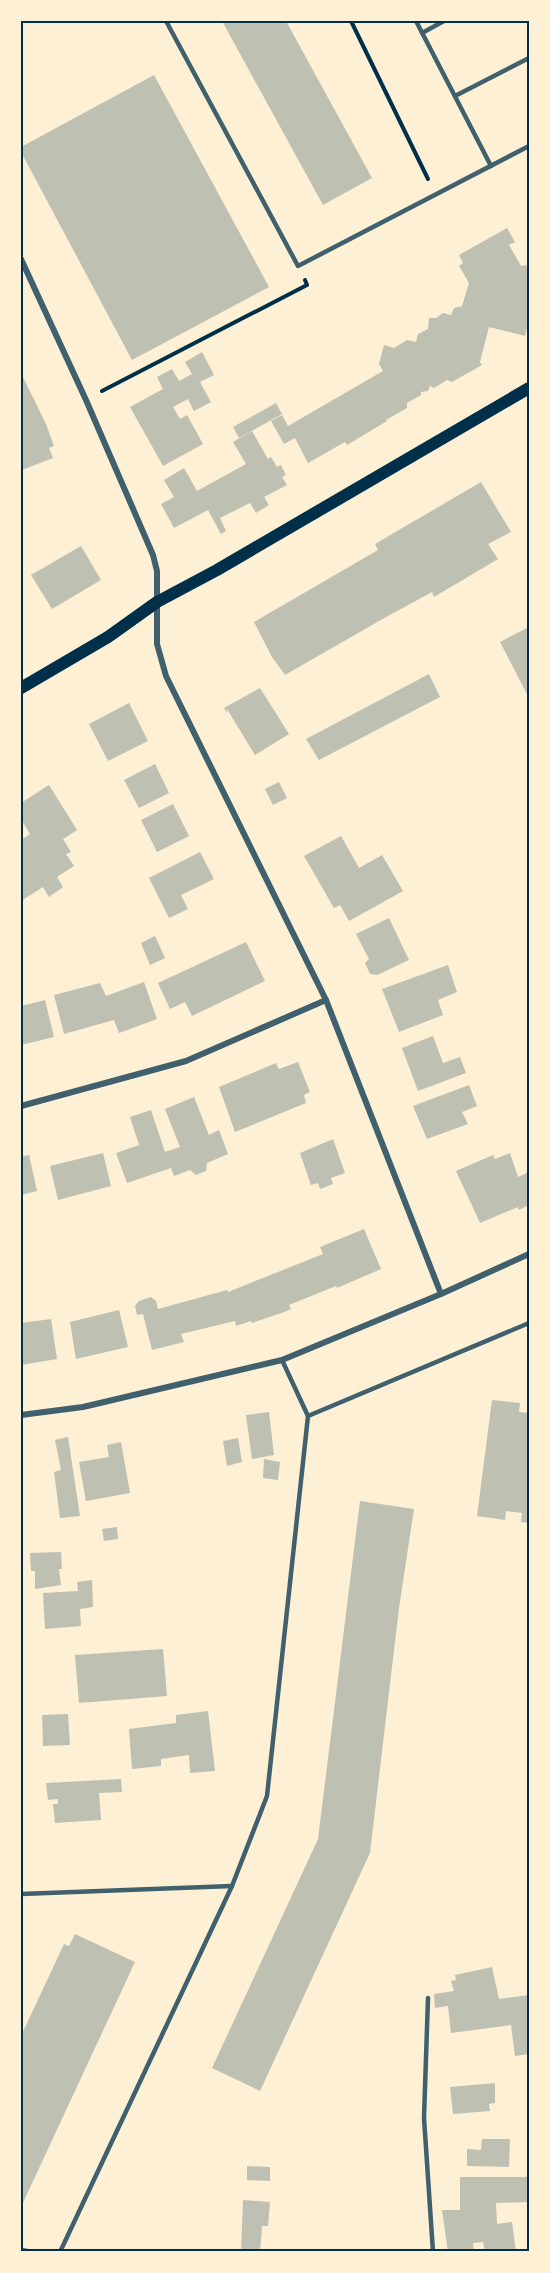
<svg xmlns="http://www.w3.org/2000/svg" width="550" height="2273" font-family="Karla,sans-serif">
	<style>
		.building { fill: #bec0b2 }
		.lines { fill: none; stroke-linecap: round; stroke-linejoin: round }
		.path { stroke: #003049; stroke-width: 4 }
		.service { stroke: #3f606c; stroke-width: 4.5 }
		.minor { stroke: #3f606c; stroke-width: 6 }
		.secondary { stroke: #003049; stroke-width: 12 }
		.neatline { fill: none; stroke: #003049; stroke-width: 2 }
	</style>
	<rect width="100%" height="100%" fill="#fdf0d5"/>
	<g class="building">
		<polygon points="222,21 286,21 372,178 323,205"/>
		<polygon points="154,75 269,287 132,360 21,152 21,147"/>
		<polygon points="507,228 515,242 509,245 521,266 525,265 529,268 529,321 525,336 489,327 480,362 482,365 452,382 447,380 434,388 430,386 428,391 421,392 421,395 407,403 407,408 386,420 387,421 347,445 345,442 308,463 295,438 284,444 271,421 282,415 288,426 383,371 379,364 384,345 394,348 407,340 416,342 418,334 428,329 429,318 436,318 443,313 451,315 454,308 462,306 469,283 459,266 463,263 459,255"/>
		<polygon points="202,352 214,375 200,382 211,402 194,411 188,399 173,407 180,419 187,415 203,444 163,466 130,407 163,389 157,377 172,369 179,381 192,374 185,362"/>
		<polygon points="21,373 46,424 54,446 49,448 53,458 22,470"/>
		<polygon points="276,403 282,414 239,438 233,427"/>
		<polygon points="252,431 268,459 271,457 277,467 281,465 286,475 282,477 287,485 264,497 269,505 256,513 250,503 220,518 226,531 221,534 208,510 174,528 161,504 174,497 164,480 184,468 197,491 246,464 233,442"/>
		<polygon points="481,482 511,532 488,544 498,559 434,597 432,592 379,621 285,675 272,657 254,622 378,550 375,544"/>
		<polygon points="81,546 101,580 52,609 31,575"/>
		<polygon points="529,627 529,698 500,642"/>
		<polygon points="429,674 440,697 319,760 306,739"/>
		<polygon points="260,688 289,734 255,755 227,709 227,713 224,708"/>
		<polygon points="129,703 148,741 108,761 89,724"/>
		<polygon points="155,764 169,793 139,808 124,780"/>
		<polygon points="279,782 287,798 273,805 265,789"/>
		<polygon points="49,785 77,830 63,839 71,852 66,854 74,866 57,877 63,887 49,897 43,887 21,901 21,840 30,834 21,819 21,803"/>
		<polygon points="173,804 189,836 157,852 141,820"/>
		<polygon points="341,836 359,868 382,855 403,891 349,921 340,905 334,908 304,856"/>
		<polygon points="200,852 214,879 181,895 188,909 169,918 149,878"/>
		<polygon points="389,918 409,960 377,975 370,974 365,963 369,959 356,934"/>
		<polygon points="155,936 165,958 150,965 141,943"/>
		<polygon points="246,942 265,981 192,1016 185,1002 170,1009 158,983"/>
		<polygon points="448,965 457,992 438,1000 443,1015 399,1032 382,989"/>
		<polygon points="144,982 157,1019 119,1033 114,1020 64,1034 54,995 100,983 106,996"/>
		<polygon points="45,1000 54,1037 21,1045 21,1006"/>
		<polygon points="433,1036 443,1063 460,1057 466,1073 418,1091 402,1048"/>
		<polygon points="298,1062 310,1092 304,1095 306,1103 235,1132 219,1087 276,1063 279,1069"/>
		<polygon points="469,1085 477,1106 462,1112 468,1124 427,1139 413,1106"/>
		<polygon points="194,1097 209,1135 219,1130 228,1154 207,1163 206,1171 196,1175 190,1170 174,1176 171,1168 127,1183 116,1153 139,1145 130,1117 151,1110 165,1152 180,1147 165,1109"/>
		<polygon points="333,1139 345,1173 331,1178 333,1184 320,1189 318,1183 311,1185 300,1153"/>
		<polygon points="103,1153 111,1186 58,1200 50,1166"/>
		<polygon points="510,1153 518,1177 529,1172 529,1205 519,1210 518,1207 480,1223 456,1171 493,1155 495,1159"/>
		<polygon points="29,1155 37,1191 21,1195 21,1157"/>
		<polygon points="364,1229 381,1269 337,1288 336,1286 289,1305 291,1309 287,1311 252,1323 251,1321 236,1326 235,1321 181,1334 184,1342 152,1350 143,1314 137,1315 135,1306 139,1301 151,1297 156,1301 158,1309 227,1290 228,1292 323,1254 320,1247"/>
		<polygon points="119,1310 128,1347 76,1359 70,1322"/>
		<polygon points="51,1319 57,1359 21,1365 21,1323"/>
		<polygon points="492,1400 520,1403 519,1412 529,1413 529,1523 521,1522 522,1513 506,1511 505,1520 477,1516"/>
		<polygon points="269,1412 274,1455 252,1459 246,1415"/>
		<polygon points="68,1437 80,1516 60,1518 54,1472 61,1470 55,1440"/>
		<polygon points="238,1438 242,1462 227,1466 223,1441"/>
		<polygon points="121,1442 130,1493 86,1501 79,1462 109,1457 107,1445"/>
		<polygon points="264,1459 280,1462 278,1480 263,1478"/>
		<polygon points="360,1501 414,1509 399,1608 370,1853 260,2091 212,2068 318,1839"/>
		<polygon points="117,1527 118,1539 104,1541 102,1529"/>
		<polygon points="61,1552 62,1569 59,1569 61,1585 35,1589 35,1571 31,1571 30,1553"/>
		<polygon points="92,1580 93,1607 80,1609 81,1626 45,1629 43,1593 78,1591 77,1582"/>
		<polygon points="163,1649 167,1696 79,1703 75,1655"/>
		<polygon points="208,1711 215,1771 190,1773 189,1755 161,1759 161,1766 132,1769 129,1729 176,1723 176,1715"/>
		<polygon points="68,1714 70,1745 43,1746 42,1715"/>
		<polygon points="121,1779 122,1792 99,1793 101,1820 55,1823 53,1804 58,1804 58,1799 48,1800 46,1783"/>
		<polygon points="75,1934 135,1962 21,2207 21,2036 64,1944 69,1946"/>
		<polygon points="492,1967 499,1999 529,1995 529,2054 515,2056 511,2025 451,2033 448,2006 435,2008 434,1994 454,1991 451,1981 456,1980 455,1975"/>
		<polygon points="495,2083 495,2103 489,2104 490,2111 453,2114 450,2087"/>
		<polygon points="482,2139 510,2139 509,2167 467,2166 467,2149 481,2150"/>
		<polygon points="247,2166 270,2167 270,2181 247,2180"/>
		<polygon points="460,2177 529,2177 529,2202 496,2203 497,2224 512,2222 516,2252 485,2252 483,2242 473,2243 474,2252 448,2252 442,2210 460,2210"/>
		<polygon points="243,2200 270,2202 268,2226 262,2226 260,2252 241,2252"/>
	</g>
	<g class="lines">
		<g class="path">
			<polyline points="351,21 428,179"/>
			<polyline points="102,391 307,285 305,280"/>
		</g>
		<g class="service">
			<polyline points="166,21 298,266 529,146"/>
			<polyline points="416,21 491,166"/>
			<polyline points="422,33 444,21"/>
			<polyline points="455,96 529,58"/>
			<polyline points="308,1416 529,1323"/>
			<polyline points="21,1894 232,1886"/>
			<polyline points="428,1998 424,2118 433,2252"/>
			<polyline points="21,2250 33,2252"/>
			<polyline points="60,2252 232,1886 267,1796 308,1416 282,1360"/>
		</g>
		<g class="minor">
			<polyline points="21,259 86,400 153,555 157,571 157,644 166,676 326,1000 441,1294"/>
			<polyline points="21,1106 186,1061 326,1000"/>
			<polyline points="21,1415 83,1407 282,1360 441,1294 529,1254"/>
		</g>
		<polyline class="secondary" points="21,688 108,637 157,602 217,570 529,388"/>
	</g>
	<rect width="550" height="2273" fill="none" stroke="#fdf0d5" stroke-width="45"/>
	<rect x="22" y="22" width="506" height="2228" class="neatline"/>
</svg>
